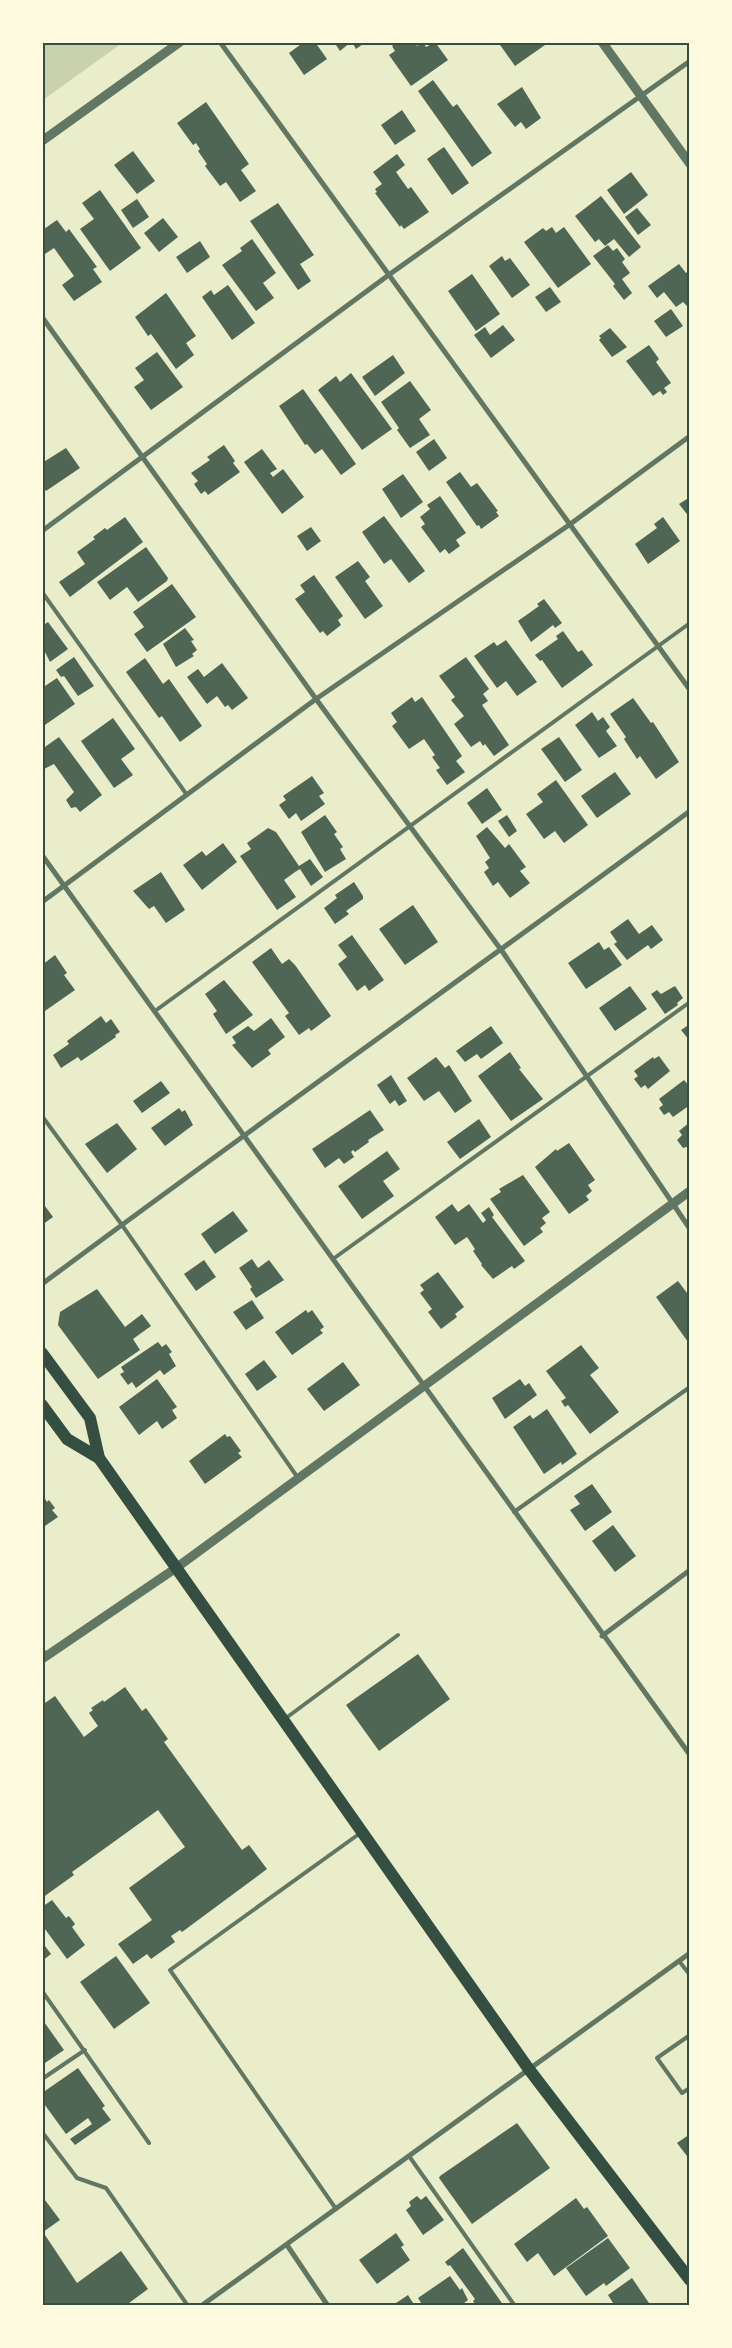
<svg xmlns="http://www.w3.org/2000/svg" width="732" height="2348" font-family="'IBM Plex Sans',sans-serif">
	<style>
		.green { fill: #cad2ad }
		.building { fill: #4f6655 }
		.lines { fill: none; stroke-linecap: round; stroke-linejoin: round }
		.service { stroke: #617663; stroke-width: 4 }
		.minor { stroke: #617663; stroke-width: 5 }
		.tertiary { stroke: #617663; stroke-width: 9 }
		.primary { stroke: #344e41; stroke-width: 12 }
		.neatline { fill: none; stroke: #344e41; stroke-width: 2 }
	</style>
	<rect width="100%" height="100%" fill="#e9edc9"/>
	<polygon class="green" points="43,42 122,42 122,43 43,100"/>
	<g class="building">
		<polygon points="304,42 315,42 327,59 304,75 289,53"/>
		<polygon points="334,42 351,42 340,51"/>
		<polygon points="352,42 362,42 363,44 356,49"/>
		<polygon points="397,42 415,42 417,46 423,42 426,47 435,42 448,60 411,86 389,55 395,51 392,46"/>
		<polygon points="498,42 543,42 545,45 515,66"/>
		<polygon points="433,80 453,107 457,104 492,153 472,167 418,91"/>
		<polygon points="522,87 541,118 526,129 521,122 515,127 497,104"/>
		<polygon points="206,102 249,164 241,170 256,191 240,202 226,182 220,186 205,166 207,164 198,151 200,149 196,143 193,145 177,123"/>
		<polygon points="402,110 416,131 395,145 381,125"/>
		<polygon points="444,147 469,183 452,195 427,159"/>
		<polygon points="133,151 155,181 137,194 114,165"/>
		<polygon points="397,154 405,165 396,172 408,189 411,187 429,212 404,229 401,225 400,227 375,193 377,192 375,189 382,184 373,172"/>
		<polygon points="631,172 648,195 624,214 607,190"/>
		<polygon points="100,190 141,248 110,271 80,229 94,219 82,203"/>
		<polygon points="601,196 641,247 629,257 614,239 605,246 599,239 595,242 575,216"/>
		<polygon points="137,199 149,217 133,228 121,210"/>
		<polygon points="278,203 314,255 300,264 311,281 298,290 250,221"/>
		<polygon points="637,208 651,225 638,235 625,217"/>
		<polygon points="163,218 178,237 159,252 144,233"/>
		<polygon points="57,220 66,232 69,229 97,267 93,269 102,282 74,301 62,285 74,276 54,248 42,256 42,228 44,229"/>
		<polygon points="552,227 556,233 564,227 591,264 558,288 524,242 543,228 546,231"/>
		<polygon points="252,239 276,273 263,283 274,298 256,311 222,265 242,251 240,248"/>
		<polygon points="200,241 210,257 187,273 176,257"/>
		<polygon points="608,245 613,251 617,248 625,259 622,262 630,273 622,279 632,293 624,300 613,286 615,284 593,256"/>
		<polygon points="502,256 505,261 510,258 530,285 512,298 489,266"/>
		<polygon points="679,264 686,273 690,270 690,309 683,302 676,307 664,292 657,298 648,286"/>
		<polygon points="472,274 500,314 476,331 448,291"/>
		<polygon points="228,285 255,323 232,340 202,297 211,290 214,295"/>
		<polygon points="550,287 561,302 546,312 535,297"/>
		<polygon points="166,293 196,336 186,343 194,355 176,369 151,334 148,336 135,317"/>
		<polygon points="671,309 683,326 666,337 654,321"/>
		<polygon points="503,325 515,340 491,358 474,335 485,327 490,335"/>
		<polygon points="610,328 627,347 612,357 599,340 601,338 599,336"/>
		<polygon points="649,345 659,359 656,362 671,383 664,388 667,392 663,395 660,391 653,396 626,361"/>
		<polygon points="157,352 183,387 151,410 134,387 144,380 135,368"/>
		<polygon points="393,355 405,373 375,396 362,377"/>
		<polygon points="351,373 392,429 362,450 318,390 336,376 340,382"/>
		<polygon points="410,381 431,410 419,419 430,435 410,448 397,430 399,428 381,402"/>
		<polygon points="303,389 356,464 341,475 322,449 315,454 307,444 305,445 279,406"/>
		<polygon points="434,439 447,458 429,471 416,452"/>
		<polygon points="224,445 235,461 233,463 240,472 208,495 205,491 201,494 194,484 198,481 191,473 210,460 207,457"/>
		<polygon points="66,448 80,468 46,491 42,485 42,463"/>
		<polygon points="262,449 277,469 270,473 273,477 283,469 304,497 282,514 244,462"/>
		<polygon points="460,472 471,487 477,483 498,511 496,512 499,516 481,529 479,525 477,526 446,482"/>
		<polygon points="403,474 423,502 401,518 382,489"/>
		<polygon points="440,496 466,533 456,540 460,546 449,554 445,549 440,553 421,527 425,524 420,517 430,509 427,505"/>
		<polygon points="690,497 690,518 679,504"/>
		<polygon points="384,516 425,571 409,583 391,559 384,564 362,532"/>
		<polygon points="125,517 143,542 70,597 59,582 85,564 77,552 95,539 93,537 105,528 107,530"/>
		<polygon points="663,517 680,541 648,564 635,544 657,528 654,524"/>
		<polygon points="311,527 321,541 307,551 297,536"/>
		<polygon points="146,547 168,578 167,581 138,602 127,587 110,600 97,582"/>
		<polygon points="358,561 370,577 365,581 383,606 365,619 335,577"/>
		<polygon points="314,575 343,616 338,620 341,625 327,636 323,631 320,633 295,599 305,592 300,585"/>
		<polygon points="172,584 196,617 147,652 134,634 144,627 133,612"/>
		<polygon points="544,599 562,623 555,628 553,625 531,642 518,621 539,606 537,604"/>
		<polygon points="48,622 68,649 50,662 42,646 42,626"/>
		<polygon points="185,628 194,640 191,641 197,650 192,654 194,656 176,667 163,644"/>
		<polygon points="563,631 578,652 582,650 593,665 562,688 542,660 540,661 535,655 558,639 556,636"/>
		<polygon points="506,640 537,682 517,696 506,681 497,688 474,656 494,642 497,646"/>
		<polygon points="74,657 94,686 78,696 64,676 61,677 56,670"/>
		<polygon points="466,657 489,689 483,694 488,701 482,705 509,745 494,756 485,744 483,746 480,741 471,747 454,724 464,716 451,700 455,697 439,676"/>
		<polygon points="145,658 163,684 169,679 202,726 180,742 162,716 159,718 126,672"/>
		<polygon points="222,663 248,698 232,710 228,705 225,707 217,696 207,704 187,677 198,669 204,677"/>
		<polygon points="57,678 75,704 42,727 42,688"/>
		<polygon points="412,697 415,702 422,697 462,756 456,761 465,772 447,785 436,770 440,768 432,757 435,755 424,739 409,749 392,726 397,722 391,713"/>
		<polygon points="633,698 651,723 653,722 679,762 656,779 640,756 637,759 624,739 626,737 610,714"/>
		<polygon points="592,712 598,721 603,717 610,727 606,731 617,746 599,758 575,725"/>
		<polygon points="113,718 135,749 121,759 133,775 114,788 81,741"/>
		<polygon points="59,737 102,795 80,812 76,807 71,808 66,800 74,792 54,764 42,770 42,749"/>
		<polygon points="559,737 582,770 565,782 541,749"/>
		<polygon points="615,772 631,794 597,818 581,796"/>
		<polygon points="312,776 324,793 319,796 325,804 301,821 296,813 289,819 279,805 286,800 283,796"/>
		<polygon points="556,780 588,825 564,843 555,831 544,839 526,814 543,802 537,794"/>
		<polygon points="487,788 502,810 482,824 467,803"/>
		<polygon points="325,815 337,832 334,834 343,847 340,849 346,859 325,872 301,832"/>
		<polygon points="507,815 517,831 509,837 498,821"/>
		<polygon points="487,827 505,848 509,844 526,867 520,871 530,883 510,898 498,882 493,886 484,872 489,868 485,862 490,858 476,836"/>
		<polygon points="268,828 276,832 299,866 310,859 323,877 311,886 300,869 295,872 284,880 296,897 277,910 240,856 251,849 247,843"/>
		<polygon points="223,843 237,862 202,890 183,865 202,851 206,856"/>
		<polygon points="161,872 185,910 166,923 154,906 149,909 133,891"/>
		<polygon points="354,882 363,896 363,899 346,911 349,914 335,924 324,908 337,898 335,895"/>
		<polygon points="413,905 438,942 405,965 379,929"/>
		<polygon points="628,919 639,934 652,925 663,940 651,949 648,945 627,960 614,944 617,942 610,932"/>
		<polygon points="352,935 384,980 369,991 365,985 357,991 338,964 347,957 338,945"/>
		<polygon points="599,942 604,950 609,947 622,965 586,989 568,963"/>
		<polygon points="271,948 282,964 289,959 295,965 331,1016 311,1031 309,1028 299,1035 285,1016 289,1013 252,962"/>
		<polygon points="55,955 67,973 64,975 75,990 42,1013 42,965"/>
		<polygon points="224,980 253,1015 226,1034 213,1014 217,1011 205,994"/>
		<polygon points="630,986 647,1009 615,1031 599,1008"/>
		<polygon points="675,986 683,998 677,1003 678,1005 665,1014 651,994 657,990 661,994"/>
		<polygon points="101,1016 106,1023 111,1019 120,1032 115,1035 116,1037 81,1061 78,1057 61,1068 53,1055 69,1044 67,1041"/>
		<polygon points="271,1018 285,1037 268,1050 271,1054 252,1068 232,1045 236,1043 232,1037 248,1026 254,1031"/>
		<polygon points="690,1024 690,1041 681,1030"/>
		<polygon points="491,1026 503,1043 481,1059 477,1054 465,1062 456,1051"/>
		<polygon points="510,1052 521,1068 519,1069 543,1099 511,1121 478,1076"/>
		<polygon points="659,1056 670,1071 648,1089 645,1085 641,1088 634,1079 638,1076 634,1071 653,1057 654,1059"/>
		<polygon points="436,1057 445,1068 449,1065 472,1101 455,1113 439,1091 424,1101 407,1078"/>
		<polygon points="391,1075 407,1101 399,1106 395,1100 390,1104 377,1085"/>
		<polygon points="684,1080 690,1087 690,1105 673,1117 669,1112 664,1115 659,1108 663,1105 659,1099"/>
		<polygon points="161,1081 170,1093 142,1113 133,1101"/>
		<polygon points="179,1108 182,1112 185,1110 193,1125 165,1146 151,1128"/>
		<polygon points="370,1110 384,1130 368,1140 369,1142 355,1152 353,1150 351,1152 354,1157 344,1164 339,1158 325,1168 312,1149"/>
		<polygon points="479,1119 491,1137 460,1159 447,1142"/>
		<polygon points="690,1122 690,1146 683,1148 677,1140 682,1135 679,1131"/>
		<polygon points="117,1123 137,1149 107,1173 85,1144"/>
		<polygon points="569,1143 595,1180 588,1185 592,1191 586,1196 589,1200 569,1214 535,1167 556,1149 557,1151"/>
		<polygon points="387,1151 400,1169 383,1181 394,1196 362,1219 338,1186"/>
		<polygon points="523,1175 550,1212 542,1218 546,1223 540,1228 543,1232 524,1246 490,1199 501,1192 499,1189"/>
		<polygon points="42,1202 53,1217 42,1225"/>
		<polygon points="452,1204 458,1212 469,1204 483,1223 486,1220 481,1213 489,1207 494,1215 492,1217 525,1261 514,1269 512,1266 493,1279 481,1265 482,1264 473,1251 475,1249 467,1237 455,1245 435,1217"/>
		<polygon points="233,1211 248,1231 215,1254 201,1234"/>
		<polygon points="252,1259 258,1268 269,1260 284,1280 256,1298 250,1289 252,1287 239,1268"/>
		<polygon points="204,1260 216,1277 196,1291 184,1274"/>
		<polygon points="438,1272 464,1307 455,1314 457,1317 441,1329 428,1312 432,1309 420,1293 424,1290 420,1285"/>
		<polygon points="678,1281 690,1297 688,1342 656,1297"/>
		<polygon points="97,1289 125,1327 142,1314 151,1326 133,1339 140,1350 98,1379 58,1325 60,1312"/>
		<polygon points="252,1300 264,1318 246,1330 233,1312"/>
		<polygon points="306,1310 308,1313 312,1310 324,1327 320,1330 323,1333 292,1355 275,1332"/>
		<polygon points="158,1342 162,1347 166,1344 172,1352 169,1354 176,1366 164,1375 160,1370 136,1388 132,1382 128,1385 120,1374 124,1372 121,1367"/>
		<polygon points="581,1345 599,1368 590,1375 619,1412 590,1434 568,1405 565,1407 561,1401 566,1398 546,1371"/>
		<polygon points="264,1360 277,1377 257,1391 245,1374"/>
		<polygon points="343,1362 360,1385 324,1411 307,1389"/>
		<polygon points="157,1379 177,1407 172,1410 177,1418 162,1429 157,1421 139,1435 119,1407"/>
		<polygon points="520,1379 525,1386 529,1383 537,1395 505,1419 492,1398"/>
		<polygon points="547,1409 577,1454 562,1465 561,1462 544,1474 513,1427 530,1415 533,1419"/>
		<polygon points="225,1434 227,1437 230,1436 241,1451 238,1453 242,1457 205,1484 189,1461"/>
		<polygon points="592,1484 612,1512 585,1531 570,1510 580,1504 574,1496"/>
		<polygon points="44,1497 47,1502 49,1500 55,1508 52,1510 58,1517 42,1528"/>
		<polygon points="613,1525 636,1556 615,1572 592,1541"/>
		<polygon points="418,1654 450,1699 379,1751 346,1705"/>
		<polygon points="125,1687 142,1711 146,1708 168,1739 164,1742 242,1850 249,1845 267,1869 182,1932 180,1930 171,1936 175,1942 151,1959 147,1954 133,1964 118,1944 152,1920 129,1888 185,1847 158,1810 72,1872 74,1875 42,1898 42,1705 55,1696 84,1737 98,1726 89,1713 93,1710 91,1708 103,1700 104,1702"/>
		<polygon points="52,1900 66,1918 69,1916 75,1924 72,1927 85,1945 67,1959 42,1925 42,1907"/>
		<polygon points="42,1942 51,1954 42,1961"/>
		<polygon points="116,1956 150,2003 114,2029 80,1982"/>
		<polygon points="42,2019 64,2050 42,2065"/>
		<polygon points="78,2068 105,2106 102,2108 111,2120 75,2145 70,2139 92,2124 88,2118 66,2134 42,2101 42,2093"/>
		<polygon points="517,2123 550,2168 472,2224 439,2178 440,2176"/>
		<polygon points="690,2134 690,2160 677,2143"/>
		<polygon points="42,2196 60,2220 43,2232 77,2283 121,2251 148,2289 125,2306 42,2306"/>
		<polygon points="417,2196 421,2200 426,2196 444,2220 423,2235 406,2210 411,2206 409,2202"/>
		<polygon points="576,2198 584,2209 587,2207 608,2236 554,2276 538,2253 527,2262 514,2244"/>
		<polygon points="396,2233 404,2245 401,2247 410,2260 377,2284 359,2260"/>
		<polygon points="608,2238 630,2268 606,2286 604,2283 586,2296 566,2268"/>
		<polygon points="463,2248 504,2306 476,2306 473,2301 475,2299 450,2265 448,2266 445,2262"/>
		<polygon points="450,2276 460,2290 462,2288 468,2300 460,2306 423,2306 418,2298"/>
		<polygon points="632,2278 651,2306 615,2306 608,2295"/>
		<polygon points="408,2295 415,2306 388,2306 392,2303 393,2305"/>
	</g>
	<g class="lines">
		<g class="service">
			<polyline points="42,592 187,795"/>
			<polyline points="155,1011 690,623"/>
			<polyline points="42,1116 122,1225 298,1478"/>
			<polyline points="333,1259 690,1002"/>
			<polyline points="514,1512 690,1387"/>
			<polyline points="42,1649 47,1656"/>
			<polyline points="286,1718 398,1635"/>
			<polyline points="679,1961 690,1975"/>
			<polyline points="42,1991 149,2143"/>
			<polyline points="690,2035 657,2058 682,2093 690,2088"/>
			<polyline points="42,2079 85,2050"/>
			<polyline points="42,2132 77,2178 106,2188 188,2306"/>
			<polyline points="409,2156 515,2306"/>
			<polyline points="336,2209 170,1970 359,1834"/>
		</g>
		<g class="minor">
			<polyline points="220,42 690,690"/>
			<polyline points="42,317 316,699 502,951 690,1229"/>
			<polyline points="42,531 390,274 690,61"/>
			<polyline points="42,855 690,1755"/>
			<polyline points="42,902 316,699 569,525 690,436"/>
			<path d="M42 1284C257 1124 475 970 690 811"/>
			<polyline points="602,1636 690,1570"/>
			<polyline points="287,2245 328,2306"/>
			<polyline points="201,2306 690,1953"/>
		</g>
		<g class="tertiary">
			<polyline points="602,42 690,164"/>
			<polyline points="42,141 180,42"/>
			<polyline points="42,1659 176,1568 690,1191"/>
		</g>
		<g class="primary">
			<polyline points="42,1353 90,1418 99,1458 528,2068 690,2280"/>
			<polyline points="42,1405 67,1439 99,1458"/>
		</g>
	</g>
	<rect width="732" height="2348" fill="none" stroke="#fefae0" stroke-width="88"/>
	<rect x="44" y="44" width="644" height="2260" class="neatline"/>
</svg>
